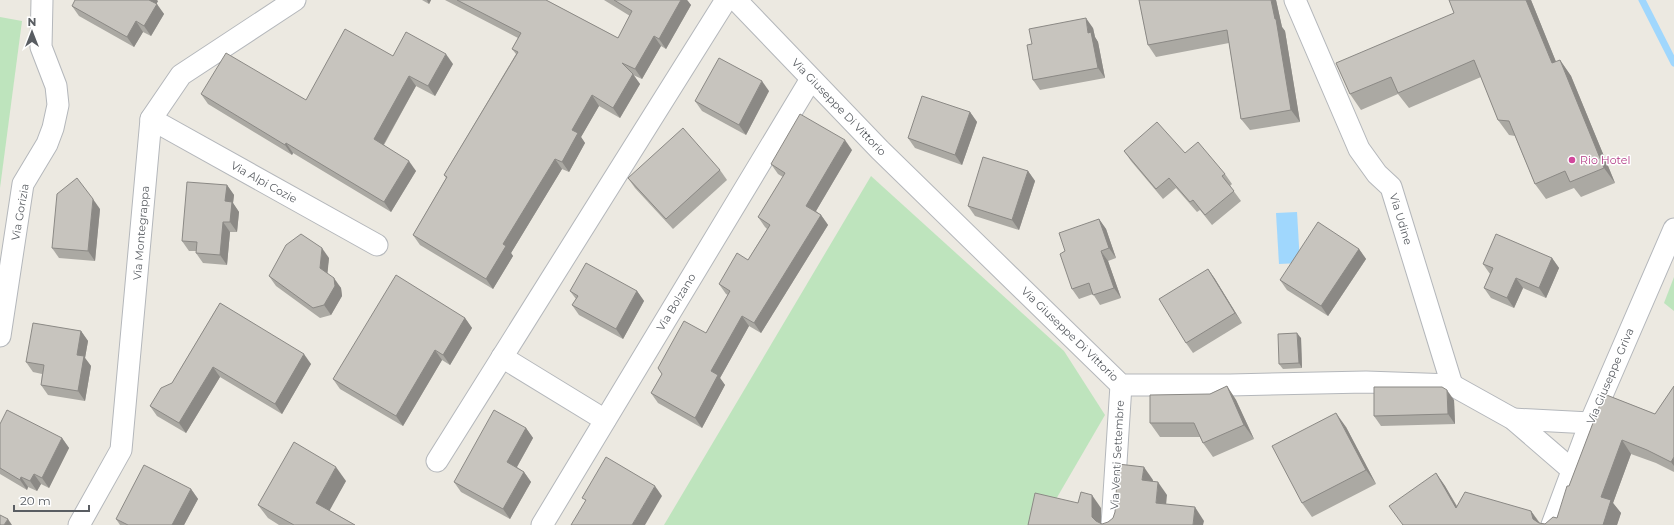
<svg xmlns="http://www.w3.org/2000/svg" width="1674" height="525" font-family="Montserrat,sans-serif">
	<style>
		.green { fill: #bee4bd }
		.water { fill: #a0d7fd }
		.lines { fill: none; stroke-linecap: round; stroke-linejoin: round }
		.stream { stroke: #a0d7fd; stroke-width: 7 }
		.street-casing { stroke: #b4b7bb; stroke-width: 23 }
		.street { stroke: #fff; stroke-width: 21 }
		.wall { fill: #aba9a3 }
		.shaded-wall { fill: #8b8985 }
		.building { fill: #c7c4be; stroke: #8b8985 }
		.hotel-dot { fill: #d1479c; stroke: #fff; stroke-width: 1.5 }
		.labels { text-anchor: middle; stroke-width: 3; stroke-linejoin: round; paint-order: stroke }
		.street-label { font-size: 11px; fill: #595d62; stroke: #fff }
		.hotel-label { font-size: 11px; fill: #b23c85; stroke: #fff; text-anchor: start }
	</style>
	<rect width="100%" height="100%" fill="#ece9e1"/>
	<g class="green">
		<polygon points="0,17 22,21 0,188"/>
		<polygon points="871,176 1064,351 1105,415 1041,525 664,525"/>
		<polygon points="1674,277 1674,311 1664,303"/>
	</g>
	<polygon class="water" points="1297,212 1300,263 1279,264 1276,213"/>
	<g class="lines">
		<polyline class="stream" points="1642,0 1674,63"/>
		<defs>
			<g id="street">
				<polyline points="736,0 880,150 1121,385 1230,385 1366,382 1452,385 1513,419 1572,470"/>
				<polyline points="1295,0 1359,149 1377,174 1391,187 1452,385"/>
				<polyline points="151,119 377,245"/>
				<polyline points="0,336 23,184 47,144 53,128 58,105 56,86 41,47 42,0"/>
				<polyline points="502,357 605,420"/>
				<polyline points="1513,419 1590,423"/>
				<polyline points="437,461 726,0"/>
				<polyline points="79,525 121,450 151,119 181,75 295,0"/>
				<polyline points="542,525 811,79"/>
				<polyline points="1112,525 1121,385"/>
				<polyline points="1552,525 1590,423 1674,229"/>
			</g>
		</defs>
		<use href="#street" class="street-casing"/>
		<use href="#street" class="street"/>
	</g>
	<g class="wall">
		<polygon points="422,0 431,0 429,4"/>
		<polygon points="445,0 546,0 618,38 630,16 604,0 687,0 691,5 666,49 661,46 642,79 633,75 640,84 620,118 599,106 581,137 585,143 569,172 562,169 511,253 513,256 493,289 420,245 413,235 446,178 444,175 516,54 512,49 518,38"/>
		<polygon points="1139,0 1276,0 1282,27 1285,31 1300,122 1250,130 1241,119 1229,43 1156,57 1148,45"/>
		<polygon points="1449,0 1531,0 1556,62 1560,60 1571,76 1615,183 1581,197 1574,188 1546,199 1535,184 1515,136 1509,135 1498,120 1481,77 1409,108 1398,94 1361,110 1350,94 1454,13"/>
		<polygon points="158,1 156,4 164,14 151,36 143,32 134,47 79,16 72,6"/>
		<polygon points="1093,28 1095,37 1098,42 1105,78 1040,90 1033,80"/>
		<polygon points="453,64 435,96 416,86 384,145 416,171 391,212 293,153 292,155 208,104 201,94 306,100"/>
		<polygon points="769,91 746,135 702,111 695,101"/>
		<polygon points="970,112 977,122 962,165 915,148 908,138"/>
		<polygon points="852,150 816,211 821,215 828,225 761,333 749,326 720,378 725,385 702,428 658,403 651,393 662,374 658,368 706,333 728,295 726,294 719,284 748,260 767,229 765,227 758,217 783,177 778,174 771,164"/>
		<polygon points="1124,151 1185,153 1225,174 1232,184 1230,186 1241,201 1212,225 1200,210 1197,212 1176,188 1163,199 1131,161"/>
		<polygon points="720,170 727,180 673,229 635,188 628,178"/>
		<polygon points="1028,171 1035,181 1019,230 975,216 968,206"/>
		<polygon points="227,185 234,195 233,203 239,212 237,232 230,232 227,265 203,263 196,253 196,251 189,251 182,241"/>
		<polygon points="100,209 95,261 59,258 52,248"/>
		<polygon points="1099,219 1106,229 1116,258 1108,261 1121,298 1100,305 1093,294 1079,299 1072,289 1065,251"/>
		<polygon points="1359,249 1366,259 1328,316 1287,290 1280,280"/>
		<polygon points="329,258 327,273 341,288 342,296 331,315 320,318 276,286 269,276"/>
		<polygon points="1552,258 1559,268 1546,298 1523,288 1514,308 1491,298 1484,288 1490,274 1483,264"/>
		<polygon points="1208,269 1215,279 1242,323 1193,353 1186,343"/>
		<polygon points="570,291 637,291 644,301 623,339 579,315 572,305 576,299"/>
		<polygon points="220,303 311,364 282,414 220,377 186,433 157,416 150,406 172,383"/>
		<polygon points="465,318 472,328 450,365 442,360 403,426 340,389 333,379"/>
		<polygon points="81,331 88,341 85,358 91,366 85,401 48,395 41,385 42,374 33,372 26,362"/>
		<polygon points="1301,338 1302,368 1283,369 1279,364"/>
		<polygon points="1227,386 1236,400 1254,439 1213,457 1203,443 1200,437 1160,437 1150,423 1210,394"/>
		<polygon points="1674,386 1674,472 1656,463 1631,454 1613,503 1621,513 1617,525 1402,525 1436,473 1445,486 1457,506 1531,511 1540,523 1545,524 1557,518 1604,394 1655,414"/>
		<polygon points="1454,400 1455,424 1381,426 1374,416"/>
		<polygon points="0,424 62,438 69,448 49,488 41,484 37,491 28,487 27,490 0,474"/>
		<polygon points="1346,427 1376,484 1312,517 1302,503"/>
		<polygon points="526,428 533,438 517,467 524,472 531,482 510,519 461,492 454,482"/>
		<polygon points="346,481 329,510 355,525 279,525 268,518 258,505"/>
		<polygon points="191,489 198,499 184,525 120,525 116,519"/>
	</g>
	<g class="shaded-wall">
		<polygon points="148,0 157,0 158,1 154,9"/>
		<polygon points="427,0 431,0 429,4"/>
		<polygon points="681,0 687,0 691,5 666,49 659,39"/>
		<polygon points="1271,0 1276,0 1282,27 1285,31 1300,122 1291,110"/>
		<polygon points="1526,0 1531,0 1563,79 1552,63"/>
		<polygon points="157,4 164,14 151,36 144,26"/>
		<polygon points="1086,18 1093,28 1095,37 1098,42 1105,78 1098,68 1088,33"/>
		<polygon points="136,21 143,32 134,47 127,37"/>
		<polygon points="654,36 661,46 642,79 635,69"/>
		<polygon points="446,54 453,64 435,96 428,86"/>
		<polygon points="1560,60 1571,76 1615,183 1604,168"/>
		<polygon points="633,74 640,84 620,118 613,108"/>
		<polygon points="409,76 416,86 381,149 374,139"/>
		<polygon points="762,81 769,91 746,135 739,125"/>
		<polygon points="592,95 599,106 581,137 585,143 569,172 562,162 572,130"/>
		<polygon points="970,112 977,122 962,165 955,155"/>
		<polygon points="845,140 852,150 813,216 806,206"/>
		<polygon points="286,143 293,153 292,155 285,145"/>
		<polygon points="555,159 562,169 511,253 513,256 493,289 486,279 503,244"/>
		<polygon points="409,161 416,171 391,212 384,202"/>
		<polygon points="1028,171 1035,181 1019,230 1012,220"/>
		<polygon points="227,185 234,195 233,203 239,212 237,232 230,222 225,201"/>
		<polygon points="93,199 100,209 95,261 88,251"/>
		<polygon points="821,215 828,225 761,333 754,323"/>
		<polygon points="1099,219 1106,229 1116,258 1109,248"/>
		<polygon points="223,222 230,232 227,265 220,255"/>
		<polygon points="322,248 329,258 327,278 320,268"/>
		<polygon points="1359,249 1366,259 1328,316 1321,306"/>
		<polygon points="1101,251 1108,261 1121,298 1114,288"/>
		<polygon points="1552,258 1559,268 1546,298 1539,288"/>
		<polygon points="1208,269 1215,279 1242,323 1235,313"/>
		<polygon points="334,278 341,288 342,296 331,315 324,305"/>
		<polygon points="1516,278 1523,288 1514,308 1507,298"/>
		<polygon points="637,291 644,301 623,339 616,329"/>
		<polygon points="742,316 749,326 720,378 725,385 702,428 695,418 711,371"/>
		<polygon points="465,318 472,328 450,365 443,355"/>
		<polygon points="81,331 88,341 85,358 91,366 85,401 78,391 77,355"/>
		<polygon points="1297,333 1301,338 1302,368 1299,363"/>
		<polygon points="435,350 442,360 403,426 396,416"/>
		<polygon points="304,354 311,364 282,414 275,404"/>
		<polygon points="213,367 220,377 186,433 179,423"/>
		<polygon points="1227,386 1236,400 1254,439 1244,425"/>
		<polygon points="1447,390 1454,400 1455,424 1448,414"/>
		<polygon points="1336,413 1346,427 1376,484 1366,470"/>
		<polygon points="526,428 533,438 514,472 507,462"/>
		<polygon points="62,438 69,448 49,488 42,478"/>
		<polygon points="1622,440 1631,454 1613,503 1621,513 1617,525 1603,525 1601,497"/>
		<polygon points="1674,457 1674,466 1671,462"/>
		<polygon points="336,467 346,481 326,517 316,503"/>
		<polygon points="1144,467 1153,480 1151,494 1142,480"/>
		<polygon points="524,472 531,482 510,519 503,509"/>
		<polygon points="1436,473 1445,486 1465,521 1456,508"/>
		<polygon points="34,474 41,484 37,491 30,481"/>
		<polygon points="21,477 28,487 27,490 20,480"/>
		<polygon points="1158,482 1167,495 1165,516 1156,503"/>
		<polygon points="655,486 662,496 645,525 632,525"/>
		<polygon points="191,489 198,499 184,525 172,525"/>
		<polygon points="1092,495 1101,508 1101,525 1098,525 1092,517"/>
		<polygon points="1195,507 1204,521 1203,525 1193,525"/>
		<polygon points="1531,511 1540,524 1533,519"/>
		<polygon points="8,519 12,525 4,525"/>
	</g>
	<g class="building">
		<polygon points="75,0 149,0 157,4 144,26 136,21 127,37 72,6"/>
		<polygon points="457,0 546,0 618,38 632,11 614,0 681,0 659,39 654,36 635,69 622,63 633,74 613,108 592,95 572,130 578,133 562,162 555,159 503,244 506,246 486,279 413,235 447,177 444,175 518,52 512,49 521,33"/>
		<polygon points="1139,0 1271,0 1275,19 1276,19 1291,110 1241,119 1227,30 1148,45"/>
		<polygon points="1449,0 1526,0 1552,63 1560,60 1604,168 1570,182 1565,171 1535,184 1509,121 1498,120 1474,60 1398,93 1391,77 1350,94 1336,63 1454,13"/>
		<polygon points="1086,18 1088,33 1091,32 1098,68 1033,80 1027,45 1032,44 1029,29"/>
		<polygon points="345,29 393,56 406,32 446,54 428,86 409,76 374,139 409,161 384,202 286,143 285,145 201,94 226,53 306,100"/>
		<polygon points="719,58 762,81 739,125 695,101"/>
		<polygon points="922,96 970,112 955,155 908,138"/>
		<polygon points="800,114 845,140 806,206 821,215 754,323 742,316 711,371 718,375 695,418 651,393 662,374 658,368 684,321 706,333 730,291 719,284 737,253 748,260 770,225 758,217 785,173 771,164"/>
		<polygon points="1157,122 1185,153 1198,142 1225,174 1222,176 1234,191 1205,215 1193,200 1190,202 1169,178 1156,189 1124,151"/>
		<polygon points="683,128 720,170 666,219 628,178"/>
		<polygon points="983,157 1028,171 1012,220 968,206"/>
		<polygon points="77,178 93,199 88,251 52,248 57,194"/>
		<polygon points="187,182 227,185 225,201 232,202 230,222 223,222 220,255 196,253 197,242 182,241"/>
		<polygon points="1099,219 1109,248 1101,251 1114,288 1093,295 1089,283 1072,289 1060,254 1065,251 1059,233"/>
		<polygon points="1318,222 1359,249 1321,306 1280,280"/>
		<polygon points="301,234 322,248 320,268 334,278 335,286 324,305 313,308 269,276 286,245"/>
		<polygon points="1496,234 1552,258 1539,288 1516,278 1507,298 1484,288 1493,268 1483,264"/>
		<polygon points="586,263 637,291 616,329 572,305 578,296 570,291"/>
		<polygon points="1208,269 1235,313 1186,343 1159,299"/>
		<polygon points="396,275 465,318 443,355 435,350 396,416 333,379"/>
		<polygon points="220,303 304,354 275,404 213,367 179,423 150,406 161,388 172,383"/>
		<polygon points="33,323 81,331 77,355 84,356 78,391 41,385 44,365 26,362"/>
		<polygon points="1297,333 1299,363 1279,364 1278,334"/>
		<polygon points="1227,386 1244,425 1203,443 1194,423 1150,423 1150,395 1210,394"/>
		<polygon points="1674,386 1674,457 1671,462 1647,450 1622,440 1601,497 1611,500 1603,525 1403,525 1389,506 1436,473 1456,508 1465,492 1531,511 1533,519 1539,523 1545,524 1553,517 1557,518 1567,486 1569,486 1604,394 1655,414"/>
		<polygon points="1374,387 1442,387 1447,390 1448,414 1374,416"/>
		<polygon points="7,410 62,438 42,478 34,474 30,481 21,477 20,480 0,468 0,424"/>
		<polygon points="494,410 526,428 507,462 524,472 503,509 454,482"/>
		<polygon points="1336,413 1366,470 1302,503 1272,446"/>
		<polygon points="294,442 336,467 316,503 355,525 294,525 258,505"/>
		<polygon points="606,457 655,486 632,525 571,525 586,500 582,498"/>
		<polygon points="1118,464 1144,467 1142,480 1158,482 1156,503 1195,507 1193,525 1028,525 1035,493 1078,503 1081,492 1092,495 1092,517 1096,521 1102,524 1108,522 1113,518 1115,512"/>
		<polygon points="144,465 191,489 172,525 128,525 116,519"/>
		<polygon points="0,515 8,519 4,525 0,525"/>
	</g>
	<circle class="hotel-dot" cx="1572" cy="160" r="4"/>
	<g class="labels">
		<g class="street-label">
			<text transform="translate(839 107) rotate(46)" y="4">Via Giuseppe Di Vittorio</text>
			<text transform="translate(264 182) rotate(29)" y="4">Via Alpi Cozie</text>
			<text transform="translate(20 212) rotate(-80)" y="4">Via Gorizia</text>
			<text transform="translate(1401 219) rotate(73)" y="4">Via Udine</text>
			<text transform="translate(141 233) rotate(-85)" y="4">Via Montegrappa</text>
			<text transform="translate(676 302) rotate(-59)" y="4">Via Bolzano</text>
			<text transform="translate(1070 334) rotate(44)" y="4">Via Giuseppe Di Vittorio</text>
			<text transform="translate(1610 376) rotate(-67)" y="4">Via Giuseppe Griva</text>
			<text transform="translate(1117 455) rotate(-87)" y="4">Via Venti Settembre</text>
		</g>
		<g class="hotel-label">
			<text x="1580" y="164">Rio Hotel</text>
		</g>
	</g>
	<g transform="translate(32 32)" stroke="#ffffff" stroke-width="3" paint-order="stroke">
	<path d="M0-3L7 15L0 10L-7 15Z" fill="#595d62"/>
	<text y="-6" font-size="11" font-weight="bold" text-anchor="middle" fill="#595d62">N</text>
	</g>
	<path d="M14 505v6h75v-6" fill="none" stroke="#595d62" stroke-width="2"/>
	<text x="20" y="505" font-size="12" fill="#595d62" stroke="#ffffff" stroke-width="3" paint-order="stroke">20 m</text>
</svg>
